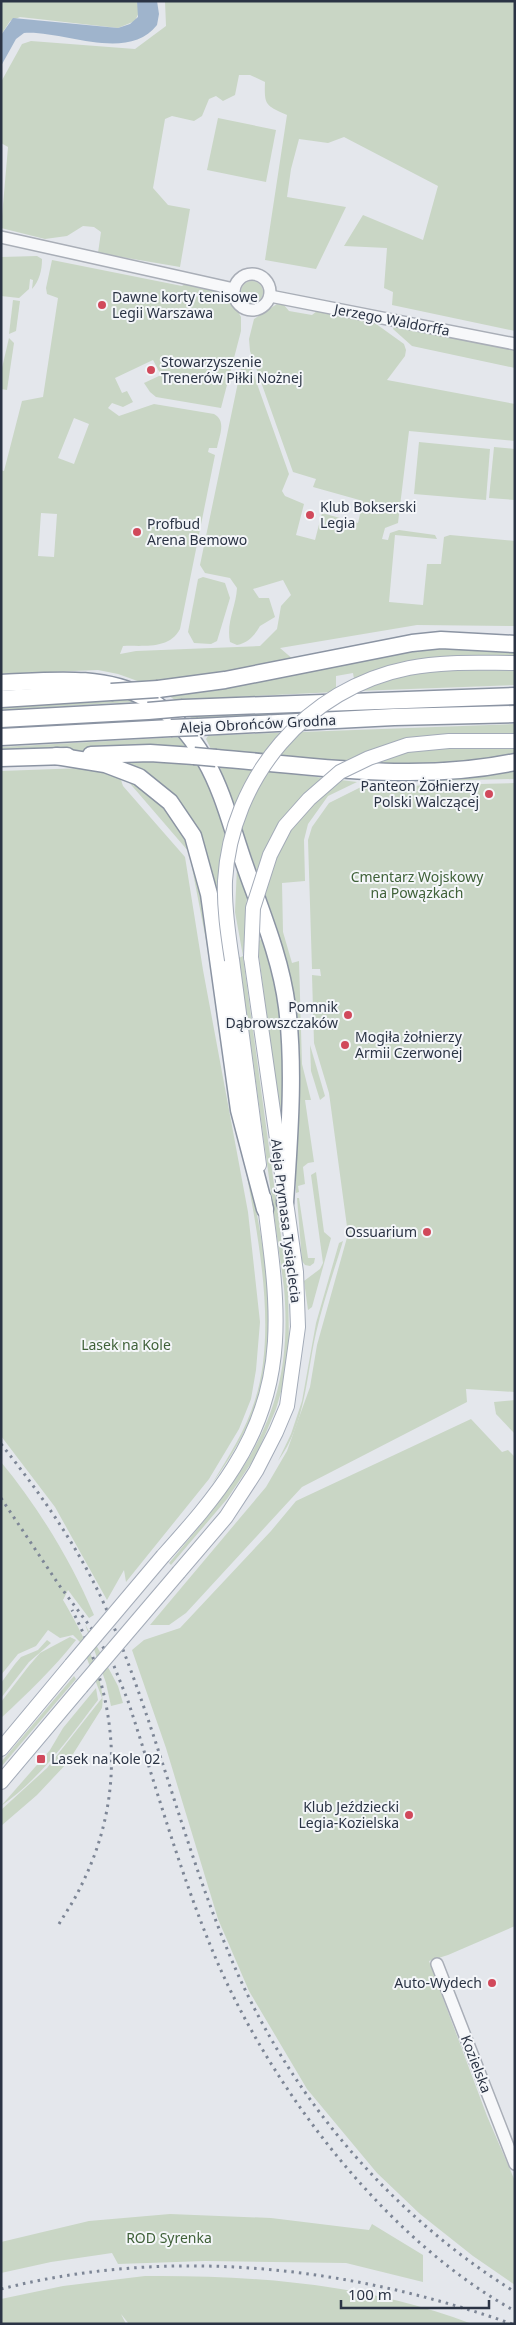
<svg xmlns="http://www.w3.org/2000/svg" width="516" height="2325" font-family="'Noto Sans',sans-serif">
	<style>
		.green { fill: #c9d6c5; fill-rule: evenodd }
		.water { fill: #9fb4cc }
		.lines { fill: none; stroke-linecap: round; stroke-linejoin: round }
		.minor-casing { stroke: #a9aeb7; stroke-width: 14 }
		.major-casing { stroke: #a3abb8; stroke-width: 16 }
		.highway-casing { stroke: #8b94a3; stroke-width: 19 }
		.minor { stroke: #f7f8fa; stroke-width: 11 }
		.major { stroke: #fff; stroke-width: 14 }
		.highway { stroke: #fff; stroke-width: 16 }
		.rail { stroke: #7d8696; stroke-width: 3; stroke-dasharray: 2.5 5; stroke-linecap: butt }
		.major-bridge-casing { stroke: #a3abb8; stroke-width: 16; stroke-linecap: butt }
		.highway-bridge-casing { stroke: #8b94a3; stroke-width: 19; stroke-linecap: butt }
		.major-bridge { stroke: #fff; stroke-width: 14 }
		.highway-bridge { stroke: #fff; stroke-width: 16 }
		.poi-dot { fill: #d1495b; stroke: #f4f6f9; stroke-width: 2 }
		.labels { text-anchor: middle; stroke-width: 4; stroke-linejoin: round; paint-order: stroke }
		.poi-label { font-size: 14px; fill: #2b3445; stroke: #f4f6f9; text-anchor: start }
		.street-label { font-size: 14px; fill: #2b3445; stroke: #f4f6f9 }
		.park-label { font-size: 14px; fill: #3f6138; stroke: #f4f6f9 }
	</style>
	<rect width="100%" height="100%" fill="#e4e7ec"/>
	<g class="green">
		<polygon points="1,1 137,1 139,12 135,21 118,28 20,17 10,21 1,35"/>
		<path d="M165 1H515V331L392 305 393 292 384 288 387 248 344 246 363 215 423 240 438 186 344 137 328 143 299 139 291 169 287 197 346 207 316 269 265 260 287 115C266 105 264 106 265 82L250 75H239L235 95 223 101 216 96 209 99 202 116 194 121 172 116 165 119 153 188 168 205 190 209 180 267 98 253 101 232 94 227 83 226 67 236 45 239 1 228 8 147 1 143V82L22 44 31 41 135 49 166 26Z"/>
		<polygon points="218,118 276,130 266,182 207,170"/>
		<path d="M37 256 42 259C42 271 39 281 32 289L33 280 30 279 29 289 19 298 1 296V257Z"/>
		<path d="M52 260 182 286 185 284 223 291 229 296 241 317V331L221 408 156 397 150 392 144 383 161 375 153 360 115 378 122 393 127 391 133 402 123 407 112 403 108 408 119 416 154 404 214 414C227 421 219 436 217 448H209L208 452 215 455 180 629C169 650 143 645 123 646L120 654 136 651 260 646 277 629 281 606 291 595 283 580 253 589 259 598H269L275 617 260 626C254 636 249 642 237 645L230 642C226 622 236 607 237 588L230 578 205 573 200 565 242 363 245 360 249 361 289 474 282 491 285 496 304 504 296 535 315 540 322 513 358 523 363 501 313 487 316 479 293 472 250 351 249 339 254 319 277 304 284 305 289 311 312 315 317 311 372 321 404 344 406 350 405 356 387 380 515 404V441L409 431 398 523 385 528 382 539 388 540 390 533 399 530 435 535 437 539 395 535 389 602 423 605 427 564H441L444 537 450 535 515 541V626L417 625 280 648 294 660 146 684 118 674 98 670 1 674V470L4 471 22 401 43 397 58 298 47 294 46 288ZM74 418 89 424 74 464 58 458ZM41 513 57 514 54 557 38 556Z"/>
		<circle cx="252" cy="292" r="11"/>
		<polygon points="13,300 20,301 16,331 9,334"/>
		<polygon points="394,326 515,349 515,368 412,346 393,329"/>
		<polygon points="9,338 14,343 7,390 1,389 1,372"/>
		<polygon points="419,442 490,449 486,500 414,494"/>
		<polygon points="494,447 515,449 515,500 489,498"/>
		<polygon points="203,577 225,583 230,598 217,641 211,644 194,643 188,632 198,579"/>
		<polygon points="425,647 515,650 515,685 356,691 353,673 336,676 336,692 175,700 166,694"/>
		<polygon points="121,697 134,702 1,710 1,704"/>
		<polygon points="515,702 515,708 193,721 189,715"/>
		<polygon points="157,717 166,722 1,731 1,726"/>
		<polygon points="515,724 515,733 500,734 500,749 515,749 515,757 468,763 383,765 212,751 206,739 208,736 220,735"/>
		<polygon points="180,737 190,750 110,750 1,755 1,747"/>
		<polygon points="115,761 166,761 200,763 226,835 219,868 220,924 185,813"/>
		<polygon points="219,765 357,782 328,796 308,824 304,840 305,881 282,883 283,932 292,963 299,961 302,1064 311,1100 305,1100 314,1162 308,1163 303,1167 305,1184 298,1186 299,1192 296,1193 296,1186 297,1032 277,928"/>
		<polygon points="83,768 114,773 120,777 123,786 185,857 203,970 248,1212 260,1322 256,1370 251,1399 239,1429 209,1479 126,1582 124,1570 107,1600 55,1507 1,1436 1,771"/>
		<polygon points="515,768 515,779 425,781 510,771 510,769"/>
		<path d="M127 780C200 821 199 887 210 961L189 852Z"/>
		<polygon points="515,783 515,1392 466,1389 467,1402 302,1487 186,1613 169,1625 150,1625 266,1487 287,1451 310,1387 317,1345 348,1234 329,1093 314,1043 312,975 321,976 320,969 312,969 308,840 312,827 329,803 361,787"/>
		<path d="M237 867 247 897 243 957 288 1287 289 1343 283 1385 276 1409 256 1456 227 1499 171 1565 169 1563C245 1472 295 1415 284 1288L239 958 243 956 235 912Z"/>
		<polygon points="262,938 280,1006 283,1039 283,1140 259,956 259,941"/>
		<polygon points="310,1045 325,1096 320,1100 311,1071"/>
		<path d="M237 1123C258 1218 289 1327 249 1422 239 1444 226 1464 212 1484 228 1457 246 1430 255 1400 281 1320 251 1204 237 1123Z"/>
		<polygon points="316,1172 324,1232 331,1238 312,1307 308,1310 304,1281 320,1269 323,1263 311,1175"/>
		<polygon points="297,1198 299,1198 308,1258 315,1258 314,1263 310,1266 305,1265 302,1261"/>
		<path d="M343 1241C334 1271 323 1302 316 1333 306 1377 306 1423 278 1461L291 1434 302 1401 316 1323 339 1243Z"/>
		<polygon points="515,1400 515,1434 496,1414 494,1402"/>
		<polygon points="471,1419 502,1452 508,1450 515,1457 515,1926 448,1955 429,1961 487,2116 515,2181 515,2285 473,2256 420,2214 377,2173 307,2089 249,1991 218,1919 166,1748 132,1650 144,1640 180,1628 271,1531 296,1501"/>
		<path d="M1 1462C39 1508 71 1561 94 1615L89 1618 68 1590 63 1600C78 1625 107 1679 102 1708L68 1762 37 1795 1 1826V1810L47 1768 102 1698 81 1643 73 1635 60 1638 48 1630 36 1646 18 1654 1 1675Z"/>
		<polygon points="85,1624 118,1686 123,1703 111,1706 106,1683"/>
		<path d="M70 1637 76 1640C53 1669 28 1693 1 1718V1702L28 1667 40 1653Z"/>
		<polygon points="47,1640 51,1643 29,1662 1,1698 1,1683 15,1664 21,1657 38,1650"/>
		<polygon points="74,1676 76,1679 1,1767 1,1762"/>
		<path d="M96 1688 98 1700C69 1738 41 1778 1 1806L50 1750 63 1728Z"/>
		<polygon points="170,2214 271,2218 369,2230 372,2224 423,2255 423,2282 346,2263 205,2261 118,2264 112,2253 51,2262 1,2273 1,2242 89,2221"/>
		<path d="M145 2276C255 2275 369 2284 472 2324H129L121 2314 126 2324H1V2299L63 2286Z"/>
	</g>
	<path class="water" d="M137 1H157L159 14 157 25C128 63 62 30 24 33L16 39 1 66V35L13 18 118 28 130 24 138 17Z"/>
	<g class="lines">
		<defs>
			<g id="minor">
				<polyline points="1,237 234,289"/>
				<circle cx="252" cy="292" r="18"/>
				<polyline points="270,296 515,344"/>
				<polyline points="437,1964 515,2164"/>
			</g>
			<g id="major">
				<polyline points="500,741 515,741"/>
				<polyline points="232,960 259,1165"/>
				<path d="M163 1556C188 1528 214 1499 234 1467 291 1378 277 1297 264 1198"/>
				<polyline points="179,1572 226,1517 256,1471 276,1432 287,1406 298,1327 296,1272 251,957"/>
				<polyline points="1,1749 71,1665"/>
				<polyline points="1,1782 81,1687"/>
			</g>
			<g id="highway">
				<path d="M1 683C49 681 102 674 146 698 171 712 191 735 205 760 223 791 232 829 244 863 260 909 281 958 287 1007 295 1070 289 1140 285 1203"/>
				<polyline points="158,689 225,680 412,643 441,640 515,644"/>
				<polyline points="1,699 111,692"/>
				<polyline points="183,708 515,696"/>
				<polyline points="1,719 148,711"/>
				<polyline points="198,727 394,717 515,714"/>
				<polyline points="1,737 171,728"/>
				<polyline points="91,755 150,753 194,756"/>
				<polyline points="56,756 105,764 139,777 170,802 193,836 209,894 239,1110 265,1209"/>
				<polyline points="1,758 67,756"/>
				<path d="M216 758C315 766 416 783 515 762"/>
			</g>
		</defs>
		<use href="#minor" class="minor-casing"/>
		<use href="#major" class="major-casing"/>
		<use href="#highway" class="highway-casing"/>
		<use href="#minor" class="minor"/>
		<use href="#major" class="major"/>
		<use href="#highway" class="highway"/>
		<g class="rail">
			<path d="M1 1444C41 1494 79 1548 105 1606 155 1720 182 1842 230 1956 287 2093 388 2213 515 2292"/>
			<path d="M1 1498 59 1585 95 1633 114 1666 128 1701C157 1789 182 1881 219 1966 277 2096 388 2241 515 2311"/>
			<path d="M59 1924C66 1912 74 1901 80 1888 127 1796 119 1700 72 1610"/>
			<path d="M1 2289C172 2246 348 2266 512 2324"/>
		</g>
		<defs>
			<g id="major-bridge">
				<polyline points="251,957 253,908 270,855 285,826 309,799 340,772 369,758 407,745 449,741 500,741"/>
				<path d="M232 960C228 934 224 907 225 881 231 777 307 688 409 668 444 661 480 663 515 663"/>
				<polyline points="71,1665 163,1556"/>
				<polyline points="81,1687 179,1572"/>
			</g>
			<g id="highway-bridge">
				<polyline points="111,692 158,689"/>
				<polyline points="148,711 183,708"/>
				<polyline points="171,728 198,727"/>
				<polyline points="194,756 216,758"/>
			</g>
		</defs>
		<use href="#major-bridge" class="major-bridge-casing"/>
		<use href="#highway-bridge" class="highway-bridge-casing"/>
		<use href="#major-bridge" class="major-bridge"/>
		<use href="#highway-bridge" class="highway-bridge"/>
	</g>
	<g class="poi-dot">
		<circle cx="102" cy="305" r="5"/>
		<circle cx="151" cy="370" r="5"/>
		<circle cx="310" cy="515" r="5"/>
		<circle cx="137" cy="532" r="5"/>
		<circle cx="489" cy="794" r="5"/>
		<circle cx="348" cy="1015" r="5"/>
		<circle cx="345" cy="1045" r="5"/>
		<circle cx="427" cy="1232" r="5"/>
		<rect x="36" y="1754" width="10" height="10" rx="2.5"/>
		<circle cx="409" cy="1815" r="5"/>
		<circle cx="492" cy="1983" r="5"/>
	</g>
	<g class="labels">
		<g class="poi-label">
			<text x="112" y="302">Dawne korty tenisowe<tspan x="112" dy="16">Legii Warszawa</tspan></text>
			<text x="161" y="367">Stowarzyszenie<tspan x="161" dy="16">Trenerów Piłki Nożnej</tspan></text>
			<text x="320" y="512">Klub Bokserski<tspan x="320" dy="16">Legia</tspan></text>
			<text x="147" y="529">Profbud<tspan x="147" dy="16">Arena Bemowo</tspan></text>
			<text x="479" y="791" text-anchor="end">Panteon Żołnierzy<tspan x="479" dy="16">Polski Walczącej</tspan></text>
			<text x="338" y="1012" text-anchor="end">Pomnik<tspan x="338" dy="16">Dąbrowszczaków</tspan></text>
			<text x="355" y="1042">Mogiła żołnierzy<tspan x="355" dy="16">Armii Czerwonej</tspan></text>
			<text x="417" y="1237" text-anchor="end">Ossuarium</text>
			<text x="51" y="1764">Lasek na Kole 02</text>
			<text x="399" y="1812" text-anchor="end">Klub Jeździecki<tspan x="399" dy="16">Legia-Kozielska</tspan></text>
			<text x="482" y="1988" text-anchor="end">Auto-Wydech</text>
		</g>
		<g class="street-label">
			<text transform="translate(392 320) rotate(11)" y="5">Jerzego Waldorffa</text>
			<text transform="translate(258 724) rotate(-3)" y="5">Aleja Obrońców Grodna</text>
			<text transform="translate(286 1221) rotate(83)" y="5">Aleja Prymasa Tysiąclecia</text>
			<text transform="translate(476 2064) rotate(69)" y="5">Kozielska</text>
		</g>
		<g class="park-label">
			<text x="417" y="882">Cmentarz Wojskowy<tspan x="417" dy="16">na Powązkach</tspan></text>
			<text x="126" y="1350">Lasek na Kole</text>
			<text x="169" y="2243">ROD Syrenka</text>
		</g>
	</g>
	<rect width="516" height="2325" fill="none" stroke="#2b3445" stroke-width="5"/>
	<path d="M341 2300v8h148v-8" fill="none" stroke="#2b3445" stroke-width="2.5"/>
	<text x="348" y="2300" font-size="15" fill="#2b3445" stroke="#f4f6f9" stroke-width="4" paint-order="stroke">100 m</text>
</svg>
